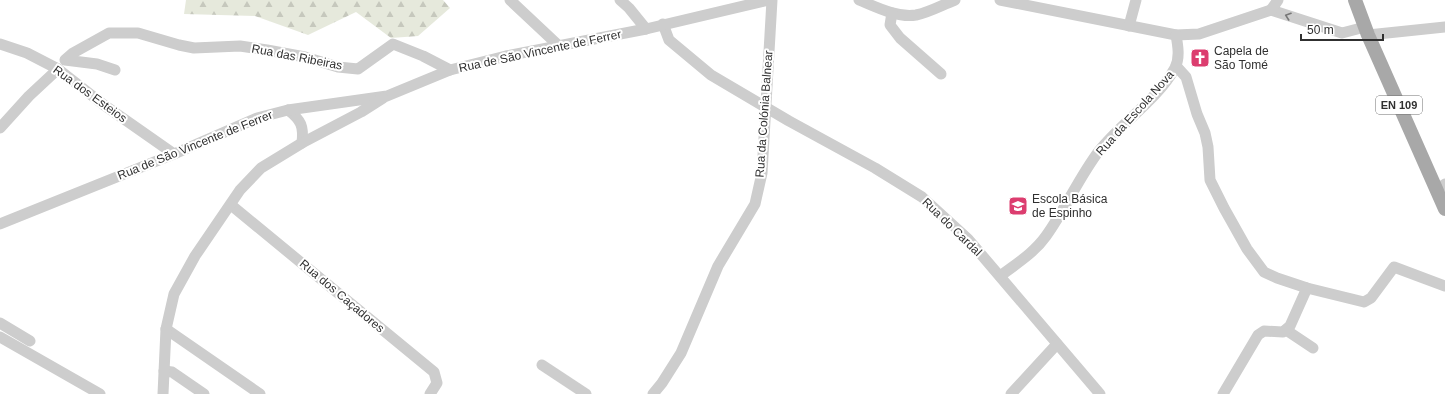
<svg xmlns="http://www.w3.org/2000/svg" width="1445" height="394" font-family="Arial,sans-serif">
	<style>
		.forest { fill: url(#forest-firs) }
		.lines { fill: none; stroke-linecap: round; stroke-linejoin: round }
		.minor { stroke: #cdcdcd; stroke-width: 11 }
		.major { stroke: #a8a8a8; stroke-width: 14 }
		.oneway { stroke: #777 }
		.labels { text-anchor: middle; stroke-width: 4; stroke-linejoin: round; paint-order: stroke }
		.shield { fill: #fff; stroke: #6e6e6e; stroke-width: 1 }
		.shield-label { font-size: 11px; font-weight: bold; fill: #303030 }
		.street-label { font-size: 12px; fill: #303030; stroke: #fff }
		.poi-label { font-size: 12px; fill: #303030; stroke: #fff; text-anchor: start }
	</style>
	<defs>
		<pattern id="forest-firs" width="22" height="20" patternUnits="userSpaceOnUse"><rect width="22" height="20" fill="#e6e9dc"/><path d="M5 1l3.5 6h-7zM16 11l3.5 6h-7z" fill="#c6c8bd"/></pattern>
	</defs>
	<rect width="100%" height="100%" fill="#fff"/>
	<polygon class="forest" points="186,0 443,0 450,8 418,36 391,38 356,12 308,35 255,16 184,14"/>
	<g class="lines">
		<g class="minor">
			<polyline points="510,0 559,46"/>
			<polyline points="620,0 629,8 646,29"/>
			<path d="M859 0C876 7 897 18 916 15 930 12 942 5 955 0"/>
			<polyline points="1000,0 1176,35 1199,34 1271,10 1342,33 1365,27"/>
			<polyline points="1271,10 1278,0"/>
			<polyline points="892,13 890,25 900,38 941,74"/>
			<polyline points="663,24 669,40 711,75 789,121 875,168 922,197 968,239 1100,394"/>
			<polyline points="1129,26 1136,0"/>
			<polyline points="1368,35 1445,27"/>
			<polyline points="0,44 27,53 58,69 104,105 174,154"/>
			<polyline points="1176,66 1186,77 1197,114 1205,133 1208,147 1210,180 1224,208 1247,249 1264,272 1277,278 1307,288 1364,302 1371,298 1394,267 1445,286"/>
			<polyline points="115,70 97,64 65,60 73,53 109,33 138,33 179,45 194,48 240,46 267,50 305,57 338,67 358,69 393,44 423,56 450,70"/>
			<path d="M288 110C301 120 304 126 302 143"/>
			<polyline points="0,128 29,96 58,69"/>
			<polyline points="1436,190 1445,184"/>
			<polyline points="231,205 434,372 437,383 430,394"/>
			<polyline points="0,224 174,154 257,118 288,110 387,96 450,70 506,56 646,29 769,0"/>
			<path d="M1000 276C1016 264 1034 253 1046 236 1065 210 1079 177 1099 151 1122 122 1157 100 1175 68 1180 58 1178 46 1176 35"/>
			<polyline points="0,323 30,341"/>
			<polyline points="166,329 260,394"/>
			<polyline points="1286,330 1313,348"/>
			<polyline points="0,337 100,394"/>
			<polyline points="542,365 586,394"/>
			<polyline points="164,371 172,372 204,394"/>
			<polyline points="163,394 166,329 174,294 195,256 240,190 261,168 302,143 361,112 383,98"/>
			<polyline points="653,394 662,383 681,353 718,266 755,204 762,173 772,0"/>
			<polyline points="1011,394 1057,344"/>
			<polyline points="1223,394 1258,335 1264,331 1283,332 1290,326 1307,288"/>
		</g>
		<polyline class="major" points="1355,0 1368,35 1445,209"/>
	</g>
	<defs><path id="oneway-chevron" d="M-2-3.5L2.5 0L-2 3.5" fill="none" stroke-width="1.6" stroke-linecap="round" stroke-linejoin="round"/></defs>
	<use class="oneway" href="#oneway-chevron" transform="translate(1288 16) rotate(-161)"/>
	<defs>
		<symbol id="church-square" viewBox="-11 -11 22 22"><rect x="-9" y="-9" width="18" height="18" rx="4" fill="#dc3d6f" stroke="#fff"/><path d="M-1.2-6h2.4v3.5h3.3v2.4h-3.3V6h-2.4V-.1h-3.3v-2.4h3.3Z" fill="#fff"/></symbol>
		<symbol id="school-square" viewBox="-11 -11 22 22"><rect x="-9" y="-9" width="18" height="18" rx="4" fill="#dc3d6f" stroke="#fff"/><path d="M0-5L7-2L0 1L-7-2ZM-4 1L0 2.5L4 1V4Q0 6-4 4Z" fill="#fff"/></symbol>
	</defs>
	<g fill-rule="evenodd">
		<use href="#church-square" x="1189" y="47" width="22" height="22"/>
		<use href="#school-square" x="1007" y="195" width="22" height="22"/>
	</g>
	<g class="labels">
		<rect class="shield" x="1376" y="96" width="46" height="18" rx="3"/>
		<g class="shield-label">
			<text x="1399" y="109">EN 109</text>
		</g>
		<g class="street-label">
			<text transform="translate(540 51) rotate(-12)" y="4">Rua de São Vincente de Ferrer</text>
			<text transform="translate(297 57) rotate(11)" y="4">Rua das Ribeiras</text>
			<text transform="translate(90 94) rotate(36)" y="4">Rua dos Esteios</text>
			<text transform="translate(1135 113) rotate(-48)" y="4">Rua da Escola Nova</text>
			<text transform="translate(764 114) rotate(-86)" y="4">Rua da Colónia Balnear</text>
			<text transform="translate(195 145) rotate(-22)" y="4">Rua de São Vincente de Ferrer</text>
			<text transform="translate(952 227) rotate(44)" y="4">Rua do Cardal</text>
			<text transform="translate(342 296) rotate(40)" y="4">Rua dos Caçadores</text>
		</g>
		<g class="poi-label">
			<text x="1214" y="55">Capela de<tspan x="1214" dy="14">São Tomé</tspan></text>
			<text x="1032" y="203">Escola Básica<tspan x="1032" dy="14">de Espinho</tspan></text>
		</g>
	</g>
	<path d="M1301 34v6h82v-6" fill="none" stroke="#303030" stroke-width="2"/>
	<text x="1307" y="34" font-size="12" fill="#303030" stroke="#ffffff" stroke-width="3" paint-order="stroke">50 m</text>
</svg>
